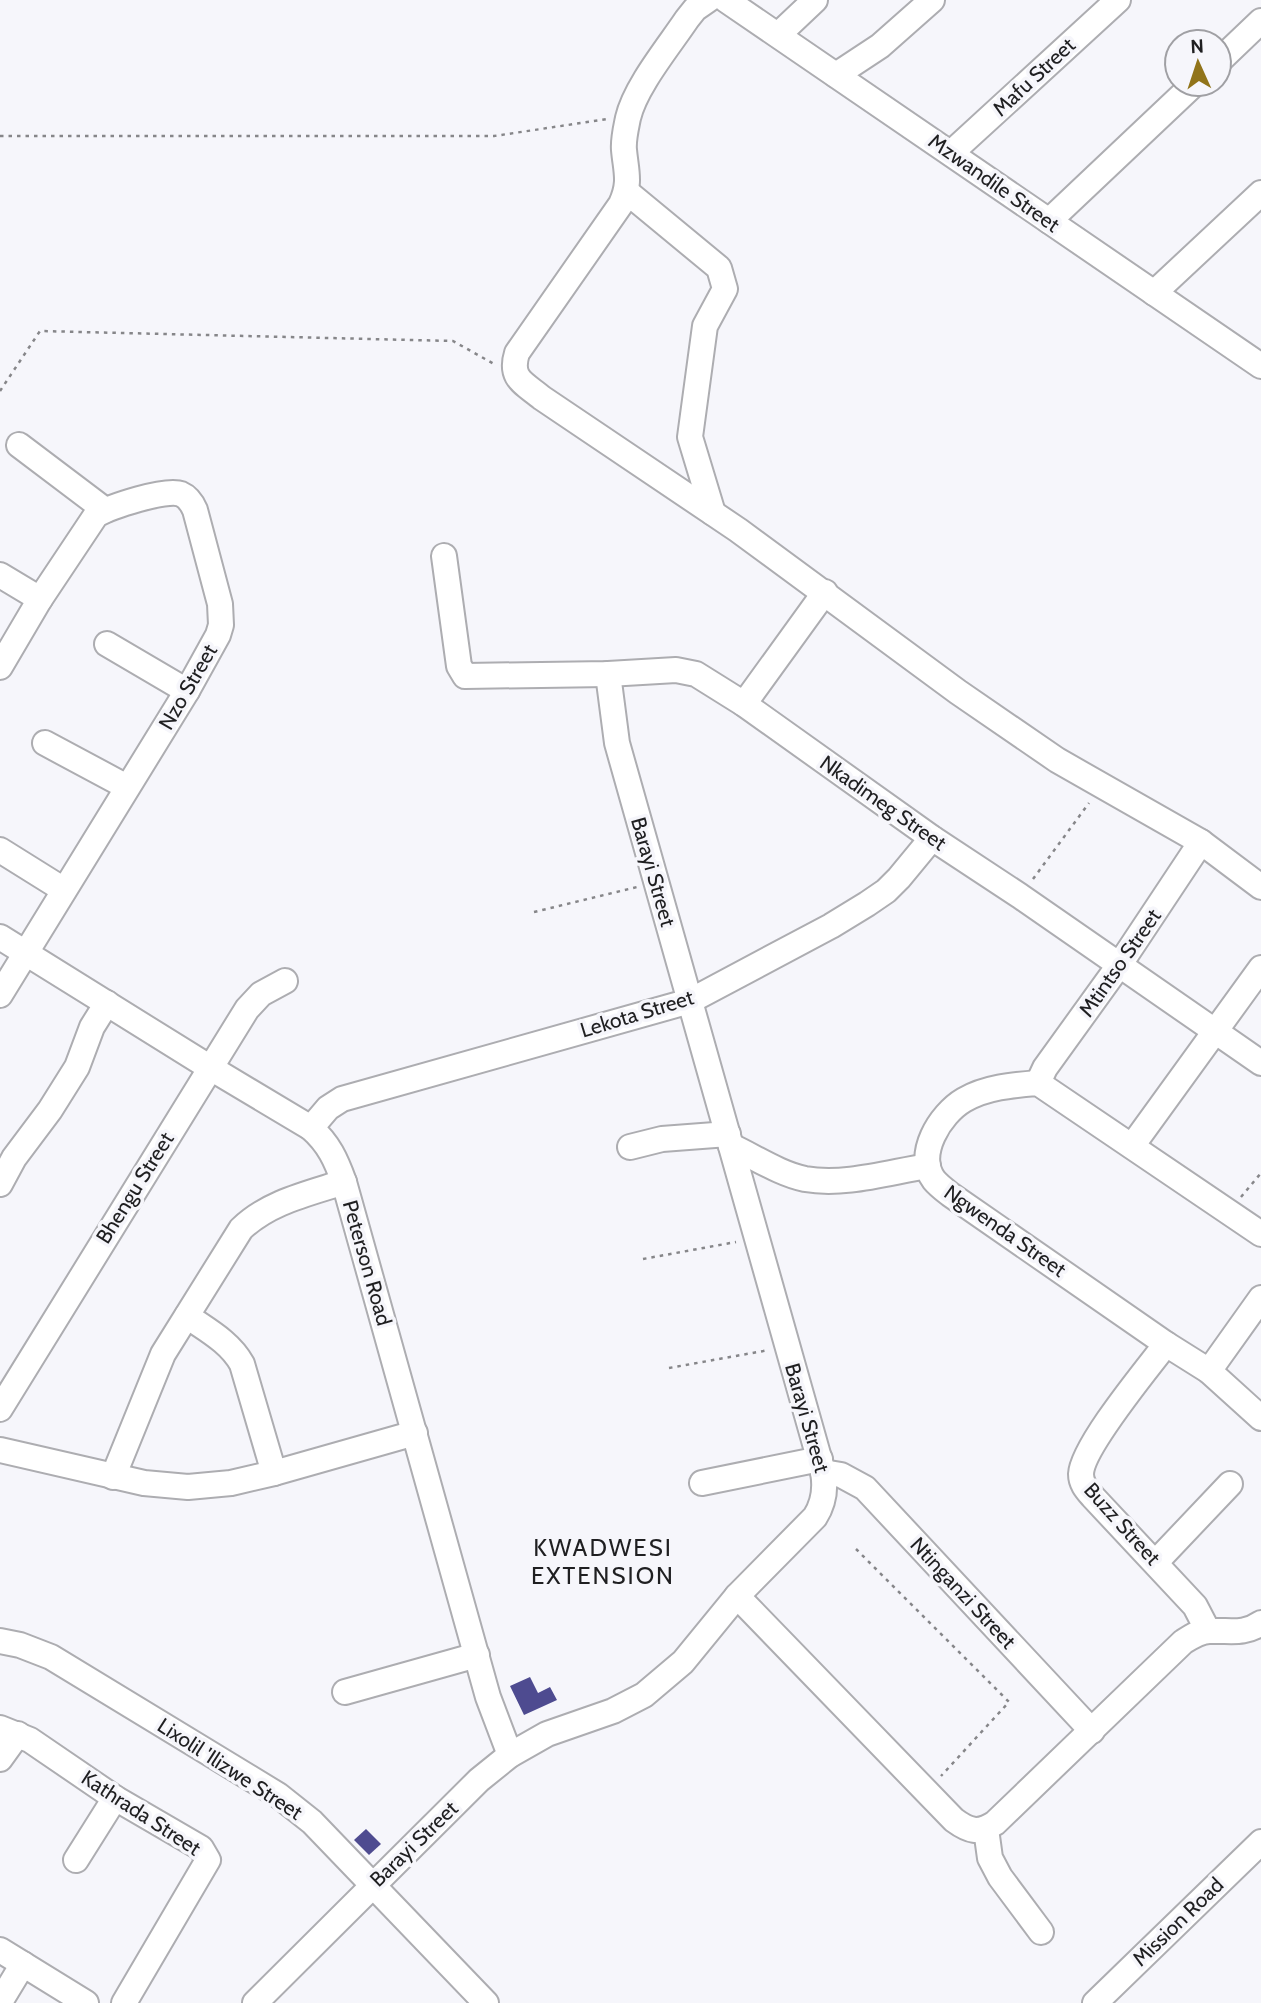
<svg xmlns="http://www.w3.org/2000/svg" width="1261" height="2003" font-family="Cabin,sans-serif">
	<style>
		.building { fill: #4e4b90 }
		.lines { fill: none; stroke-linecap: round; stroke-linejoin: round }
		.minor-casing { stroke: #adadb1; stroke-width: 28 }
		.path { stroke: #868689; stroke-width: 2.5; stroke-dasharray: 3.5 5; stroke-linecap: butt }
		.minor { stroke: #fff; stroke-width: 24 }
		.labels { text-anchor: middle; stroke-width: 7; stroke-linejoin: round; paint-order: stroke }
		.street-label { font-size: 21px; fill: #1f1f21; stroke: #f6f6fb }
		.quarter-label { font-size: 24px; letter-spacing: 2px; fill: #1f1f21; stroke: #f6f6fb }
	</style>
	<rect width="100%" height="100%" fill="#f6f6fb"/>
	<g class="building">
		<polygon points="530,1677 538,1693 550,1687 557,1700 524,1715 510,1686"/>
		<polygon points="366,1829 381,1844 369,1855 354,1840"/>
	</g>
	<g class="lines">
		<defs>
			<g id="minor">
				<path d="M708 0 695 9 687 19C669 46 635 87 628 118 626 128 623 140 624 150 626 172 631 182 621 204L517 353C509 379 524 383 542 398L738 530 958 692 1057 760 1201 842 1261 887"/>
				<polyline points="726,0 1261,366"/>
				<polyline points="778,35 815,0"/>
				<polyline points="1219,61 1261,21"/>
				<polyline points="836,75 880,46 932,0"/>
				<polyline points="951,153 1118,0"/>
				<polyline points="627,192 719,268 725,289 705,326 690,437 713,513"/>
				<polyline points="1049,221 1194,84"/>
				<polyline points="1154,293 1261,193"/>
				<polyline points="19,445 105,510"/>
				<polyline points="444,556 459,666 465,676 608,674 676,670 696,674 744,704 932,838 1020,896 1261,1063"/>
				<polyline points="0,575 40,599"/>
				<polyline points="107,644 187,691"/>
				<path d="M0 667 40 599 96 515C110 507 166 488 181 494 188 497 192 503 195 510L220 604 221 625 218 635 187 691 0 995"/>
				<polyline points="744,704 825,592"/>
				<polyline points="45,743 127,787"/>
				<polyline points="0,850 64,890"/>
				<path d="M0 937 209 1067 311 1128C329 1144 336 1160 344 1182L488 1697 510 1755"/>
				<polyline points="1038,1083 1045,1068 1120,964 1201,842"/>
				<polyline points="311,1128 328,1108 342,1099 690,1001 831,926 867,904 886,891 899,878 932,838"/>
				<path d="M731 1146C755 1157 780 1174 805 1179 845 1186 889 1172 928 1166"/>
				<polyline points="1132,1146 1261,968"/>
				<polyline points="630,1147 662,1139 728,1134"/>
				<polyline points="0,1184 14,1158 50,1110 77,1067 92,1027 107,1003"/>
				<path d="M1261 1234 1038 1083C1013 1085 986 1087 964 1100 940 1114 915 1155 934 1180 939 1186 946 1191 951 1195L1166 1344 1209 1371 1261 1418"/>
				<path d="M187 1316C207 1330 230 1342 242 1364L274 1473"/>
				<path d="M1166 1344C1147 1369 1082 1447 1081 1474 1081 1484 1087 1490 1093 1497L1195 1606 1208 1631"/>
				<polyline points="1209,1371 1261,1298"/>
				<polyline points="0,1409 247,1009 261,994 285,981"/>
				<polyline points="0,1450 144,1483 188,1487 231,1483 274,1473 415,1433"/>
				<polyline points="823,1472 841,1475 865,1488 1092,1731"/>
				<path d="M113 1477 163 1354 241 1229C269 1202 307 1194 344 1182"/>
				<polyline points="702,1483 820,1459"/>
				<polyline points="1156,1562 1230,1484"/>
				<path d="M737 1596 954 1820C969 1831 978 1834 995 1823L1183 1642C1191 1637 1200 1631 1210 1631 1230 1630 1244 1635 1261 1623"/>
				<polyline points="0,1641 20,1645 51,1657 278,1795 312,1822 486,2003"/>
				<polyline points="345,1692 477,1655"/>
				<polyline points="0,1728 30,1740 115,1798 201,1848 208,1860 124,2003"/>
				<polyline points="0,1759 18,1734"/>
				<polyline points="986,1829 990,1858 1000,1877 1041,1932"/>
				<polyline points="76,1860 115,1798"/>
				<polyline points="0,1950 86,2003"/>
				<polyline points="0,2002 23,1964"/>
				<path d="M255 2003 479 1780 510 1755 547 1734 613 1711 644 1695 683 1662 737 1596 815 1517C824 1503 826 1489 823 1472L617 743 608 674"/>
				<polyline points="1095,2003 1261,1842"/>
			</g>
		</defs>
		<use href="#minor" class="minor-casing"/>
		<g class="path">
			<polyline points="0,136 494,136 608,119"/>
			<polyline points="0,391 40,331 453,341 494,364"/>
			<polyline points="1033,879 1089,803"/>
			<polyline points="534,912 637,887"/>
			<polyline points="1241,1197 1261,1173"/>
			<polyline points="643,1259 736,1242"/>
			<polyline points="669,1368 769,1350"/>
			<polyline points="856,1549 1009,1702 941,1776"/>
		</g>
		<use href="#minor" class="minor"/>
	</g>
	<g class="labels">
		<g class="street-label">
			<text transform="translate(1034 77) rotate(-43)" y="7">Mafu Street</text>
			<text transform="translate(994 183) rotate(35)" y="7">Mzwandile Street</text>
			<text transform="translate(188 687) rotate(-60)" y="7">Nzo Street</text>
			<text transform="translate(883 803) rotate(35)" y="7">Nkadimeg Street</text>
			<text transform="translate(653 872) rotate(74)" y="7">Barayi Street</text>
			<text transform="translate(1120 963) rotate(-55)" y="7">Mtintso Street</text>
			<text transform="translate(637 1014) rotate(-17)" y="7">Lekota Street</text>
			<text transform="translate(135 1188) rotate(-58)" y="7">Bhengu Street</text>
			<text transform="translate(1005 1231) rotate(35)" y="7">Ngwenda Street</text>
			<text transform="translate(367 1263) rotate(74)" y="7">Peterson Road</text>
			<text transform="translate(807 1418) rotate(74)" y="7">Barayi Street</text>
			<text transform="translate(1122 1524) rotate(48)" y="7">Buzz Street</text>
			<text transform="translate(963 1593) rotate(47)" y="7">Ntinganzi Street</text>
			<text transform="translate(230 1769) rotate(33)" y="7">Lixolil 'Ilizwe Street</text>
			<text transform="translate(141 1813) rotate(33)" y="7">Kathrada Street</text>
			<text transform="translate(414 1844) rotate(-44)" y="7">Barayi Street</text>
			<text transform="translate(1178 1922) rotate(-44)" y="7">Mission Road</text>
		</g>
		<g class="quarter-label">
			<text x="603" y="1556">KWADWESI<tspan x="603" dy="28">EXTENSION</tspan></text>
		</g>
	</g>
	<g transform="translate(1198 63) rotate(357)"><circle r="33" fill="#f6f6fb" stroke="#a0a0a4" stroke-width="2"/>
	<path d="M0-5L12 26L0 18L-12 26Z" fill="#91741a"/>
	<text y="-10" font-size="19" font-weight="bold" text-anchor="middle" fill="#1f1f21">N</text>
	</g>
</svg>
